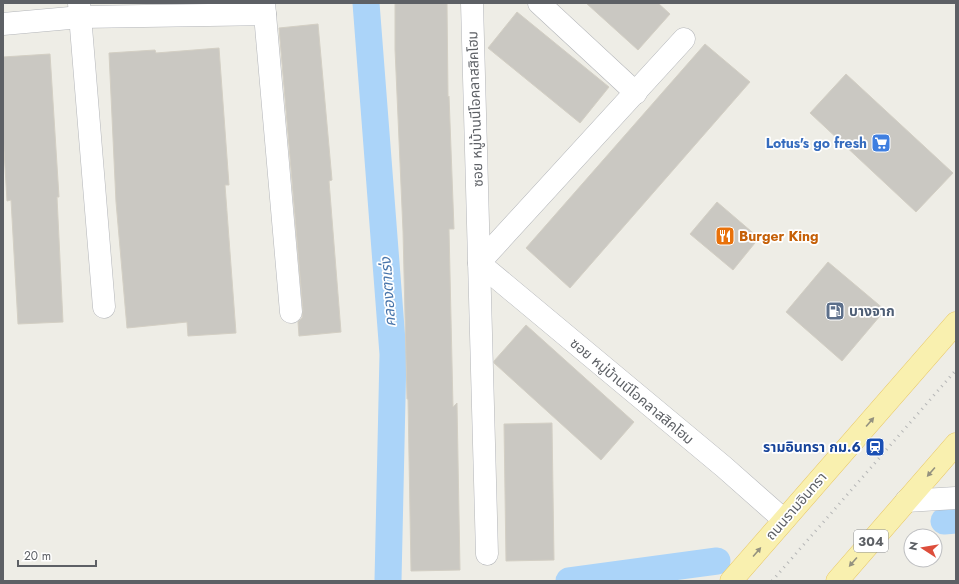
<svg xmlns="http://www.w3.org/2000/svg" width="959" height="584" font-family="Jost,'Noto Sans Thai',sans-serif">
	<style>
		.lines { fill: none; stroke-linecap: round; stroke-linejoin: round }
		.canal { stroke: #abd4f9; stroke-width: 27 }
		.building { fill: #cac8c2; stroke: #d3cfc4 }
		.minor-casing { stroke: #b3b5b9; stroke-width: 23 }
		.major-casing { stroke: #e8c765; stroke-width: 23 }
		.minor { stroke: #fff; stroke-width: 22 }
		.major { stroke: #f9f0af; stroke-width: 22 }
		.rail { stroke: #b5b6b6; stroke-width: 3; stroke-dasharray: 1 5; stroke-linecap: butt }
		.oneway { fill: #94927f }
		.labels { text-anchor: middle; stroke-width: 3.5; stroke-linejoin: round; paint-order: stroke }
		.shield { fill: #fff; stroke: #8e9093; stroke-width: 1 }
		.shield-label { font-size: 13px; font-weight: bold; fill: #5d6065 }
		.street-label { font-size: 14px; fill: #5d6065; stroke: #fff }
		.shop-label { font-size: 14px; font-weight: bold; fill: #366cbe; stroke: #fff; text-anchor: end }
		.food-label { font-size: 14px; font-weight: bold; fill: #c56008; stroke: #fff; text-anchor: start }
		.service-label { font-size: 14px; font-weight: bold; fill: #4e5e75; stroke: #fff; text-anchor: start }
		.transit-label { font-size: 14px; font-weight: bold; fill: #164399; stroke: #fff; text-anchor: end }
		.water-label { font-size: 15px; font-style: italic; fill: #4875ab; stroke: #fff }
	</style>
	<rect width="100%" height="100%" fill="#eeede6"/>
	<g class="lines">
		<g class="canal">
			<polyline points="366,3 393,354 388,581"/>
			<polyline points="944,521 956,520"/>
			<polyline points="569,581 717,561"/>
		</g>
	</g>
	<g class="building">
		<polygon points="395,3 447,3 448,97 449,96 454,229 449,229 453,407 457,403 460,570 411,571 408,399 407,399 403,231 395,49"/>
		<polygon points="586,3 658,3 670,14 638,50"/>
		<polygon points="517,12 609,87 580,123 488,48"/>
		<polygon points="318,24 332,180 329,181 341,332 299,336 298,322 302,318 303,311 279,28"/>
		<polygon points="705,44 750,82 570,288 526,248"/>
		<polygon points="219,48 229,185 225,185 236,333 188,336 187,322 127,328 116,202 109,53 155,50 156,53"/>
		<polygon points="50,54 59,197 57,197 63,322 18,324 11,200 7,201 3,133 3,57"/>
		<polygon points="846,74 953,173 916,212 810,113"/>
		<polygon points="717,202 759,238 733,270 690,234"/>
		<polygon points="828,262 885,310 842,361 786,312"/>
		<polygon points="526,325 634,422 601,460 494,363 494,361"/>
		<polygon points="552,423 554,560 506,561 504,424"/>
	</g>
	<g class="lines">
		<defs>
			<g id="minor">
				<polyline points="79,3 104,307"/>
				<polyline points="264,3 291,312"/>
				<polyline points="472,3 487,554"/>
				<polyline points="539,3 636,93"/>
				<polyline points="3,24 81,17 265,14"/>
				<polyline points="684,39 479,263 724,467 784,520"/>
				<polyline points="906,501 956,498"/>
			</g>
			<g id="major">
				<polyline points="731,581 956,323"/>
				<polyline points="837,581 956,444"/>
			</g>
		</defs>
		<use href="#minor" class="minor-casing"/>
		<use href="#major" class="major-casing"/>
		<use href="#minor" class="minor"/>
		<use href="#major" class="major"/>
		<polyline class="rail" points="772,581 956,370"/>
	</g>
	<defs><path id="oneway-solid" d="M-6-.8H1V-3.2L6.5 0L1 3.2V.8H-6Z"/></defs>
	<g class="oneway">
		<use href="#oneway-solid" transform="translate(870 422) rotate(-49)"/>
		<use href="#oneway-solid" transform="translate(931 472) rotate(131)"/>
		<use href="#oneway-solid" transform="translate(757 552) rotate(-49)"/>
		<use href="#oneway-solid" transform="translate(853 562) rotate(131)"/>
	</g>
	<defs>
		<symbol id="supermarket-square" viewBox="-11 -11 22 22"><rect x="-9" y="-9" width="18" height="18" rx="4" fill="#3f7fe0" stroke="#fff"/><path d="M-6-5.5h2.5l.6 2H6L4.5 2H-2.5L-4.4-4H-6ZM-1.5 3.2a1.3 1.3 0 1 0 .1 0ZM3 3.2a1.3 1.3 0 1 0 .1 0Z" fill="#fff"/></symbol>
		<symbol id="restaurant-square" viewBox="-11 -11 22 22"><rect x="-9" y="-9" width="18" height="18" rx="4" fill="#e8710a" stroke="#fff"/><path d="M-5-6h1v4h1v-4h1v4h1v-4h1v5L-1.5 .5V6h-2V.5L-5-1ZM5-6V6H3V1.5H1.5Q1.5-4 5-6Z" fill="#fff"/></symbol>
		<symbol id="fuel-square" viewBox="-11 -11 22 22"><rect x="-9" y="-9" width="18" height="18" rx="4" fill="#5c6f8a" stroke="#fff"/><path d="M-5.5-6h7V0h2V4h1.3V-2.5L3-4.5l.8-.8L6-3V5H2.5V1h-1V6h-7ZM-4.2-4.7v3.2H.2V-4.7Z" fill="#fff"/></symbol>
		<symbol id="station-square" viewBox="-11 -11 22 22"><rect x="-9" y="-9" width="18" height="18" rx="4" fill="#1a4fb4" stroke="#fff"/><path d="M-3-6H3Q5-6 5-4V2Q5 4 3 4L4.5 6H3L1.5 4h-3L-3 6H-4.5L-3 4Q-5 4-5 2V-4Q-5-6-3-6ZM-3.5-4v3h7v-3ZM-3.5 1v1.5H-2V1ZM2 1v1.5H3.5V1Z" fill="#fff"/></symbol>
	</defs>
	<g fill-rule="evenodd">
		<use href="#supermarket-square" x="870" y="132" width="22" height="22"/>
		<use href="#restaurant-square" x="714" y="225" width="22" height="22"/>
		<use href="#fuel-square" x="824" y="300" width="22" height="22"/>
		<use href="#station-square" x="864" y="436" width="22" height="22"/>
	</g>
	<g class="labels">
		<rect class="shield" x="854" y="530" width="34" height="22" rx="3"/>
		<g class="shield-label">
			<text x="871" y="546">304</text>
		</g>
		<g class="street-label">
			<text transform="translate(475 109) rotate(-92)" y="5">ซอย หมู่บ้านนีโอคลาสสิคโฮม</text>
			<text transform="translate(632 391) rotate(40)" y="5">ซอย หมู่บ้านนีโอคลาสสิคโฮม</text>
			<text transform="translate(796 506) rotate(-49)" y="5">ถนนรามอินทรา</text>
		</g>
		<g class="shop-label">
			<text x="867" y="148">Lotus's go fresh</text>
		</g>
		<g class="food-label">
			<text x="739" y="241">Burger King</text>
		</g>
		<g class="service-label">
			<text x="849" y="316">บางจาก</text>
		</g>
		<g class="transit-label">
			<text x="861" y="452">รามอินทรา กม.6</text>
		</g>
		<g class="water-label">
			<text transform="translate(388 292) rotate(-94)" y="5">คลองตาเร่ง</text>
		</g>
	</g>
	<rect width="959" height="584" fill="none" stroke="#5d6065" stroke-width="8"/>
	<g transform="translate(923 548) rotate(282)"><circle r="19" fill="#ffffff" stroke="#bebfc1"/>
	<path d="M0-3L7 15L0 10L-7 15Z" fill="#dd4e3c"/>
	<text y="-6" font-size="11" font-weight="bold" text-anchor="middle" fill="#5d6065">N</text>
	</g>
	<path d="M18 560v6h78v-6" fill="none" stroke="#5d6065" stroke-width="2"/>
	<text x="24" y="560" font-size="12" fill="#5d6065" stroke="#ffffff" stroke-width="3" paint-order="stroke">20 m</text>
</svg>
